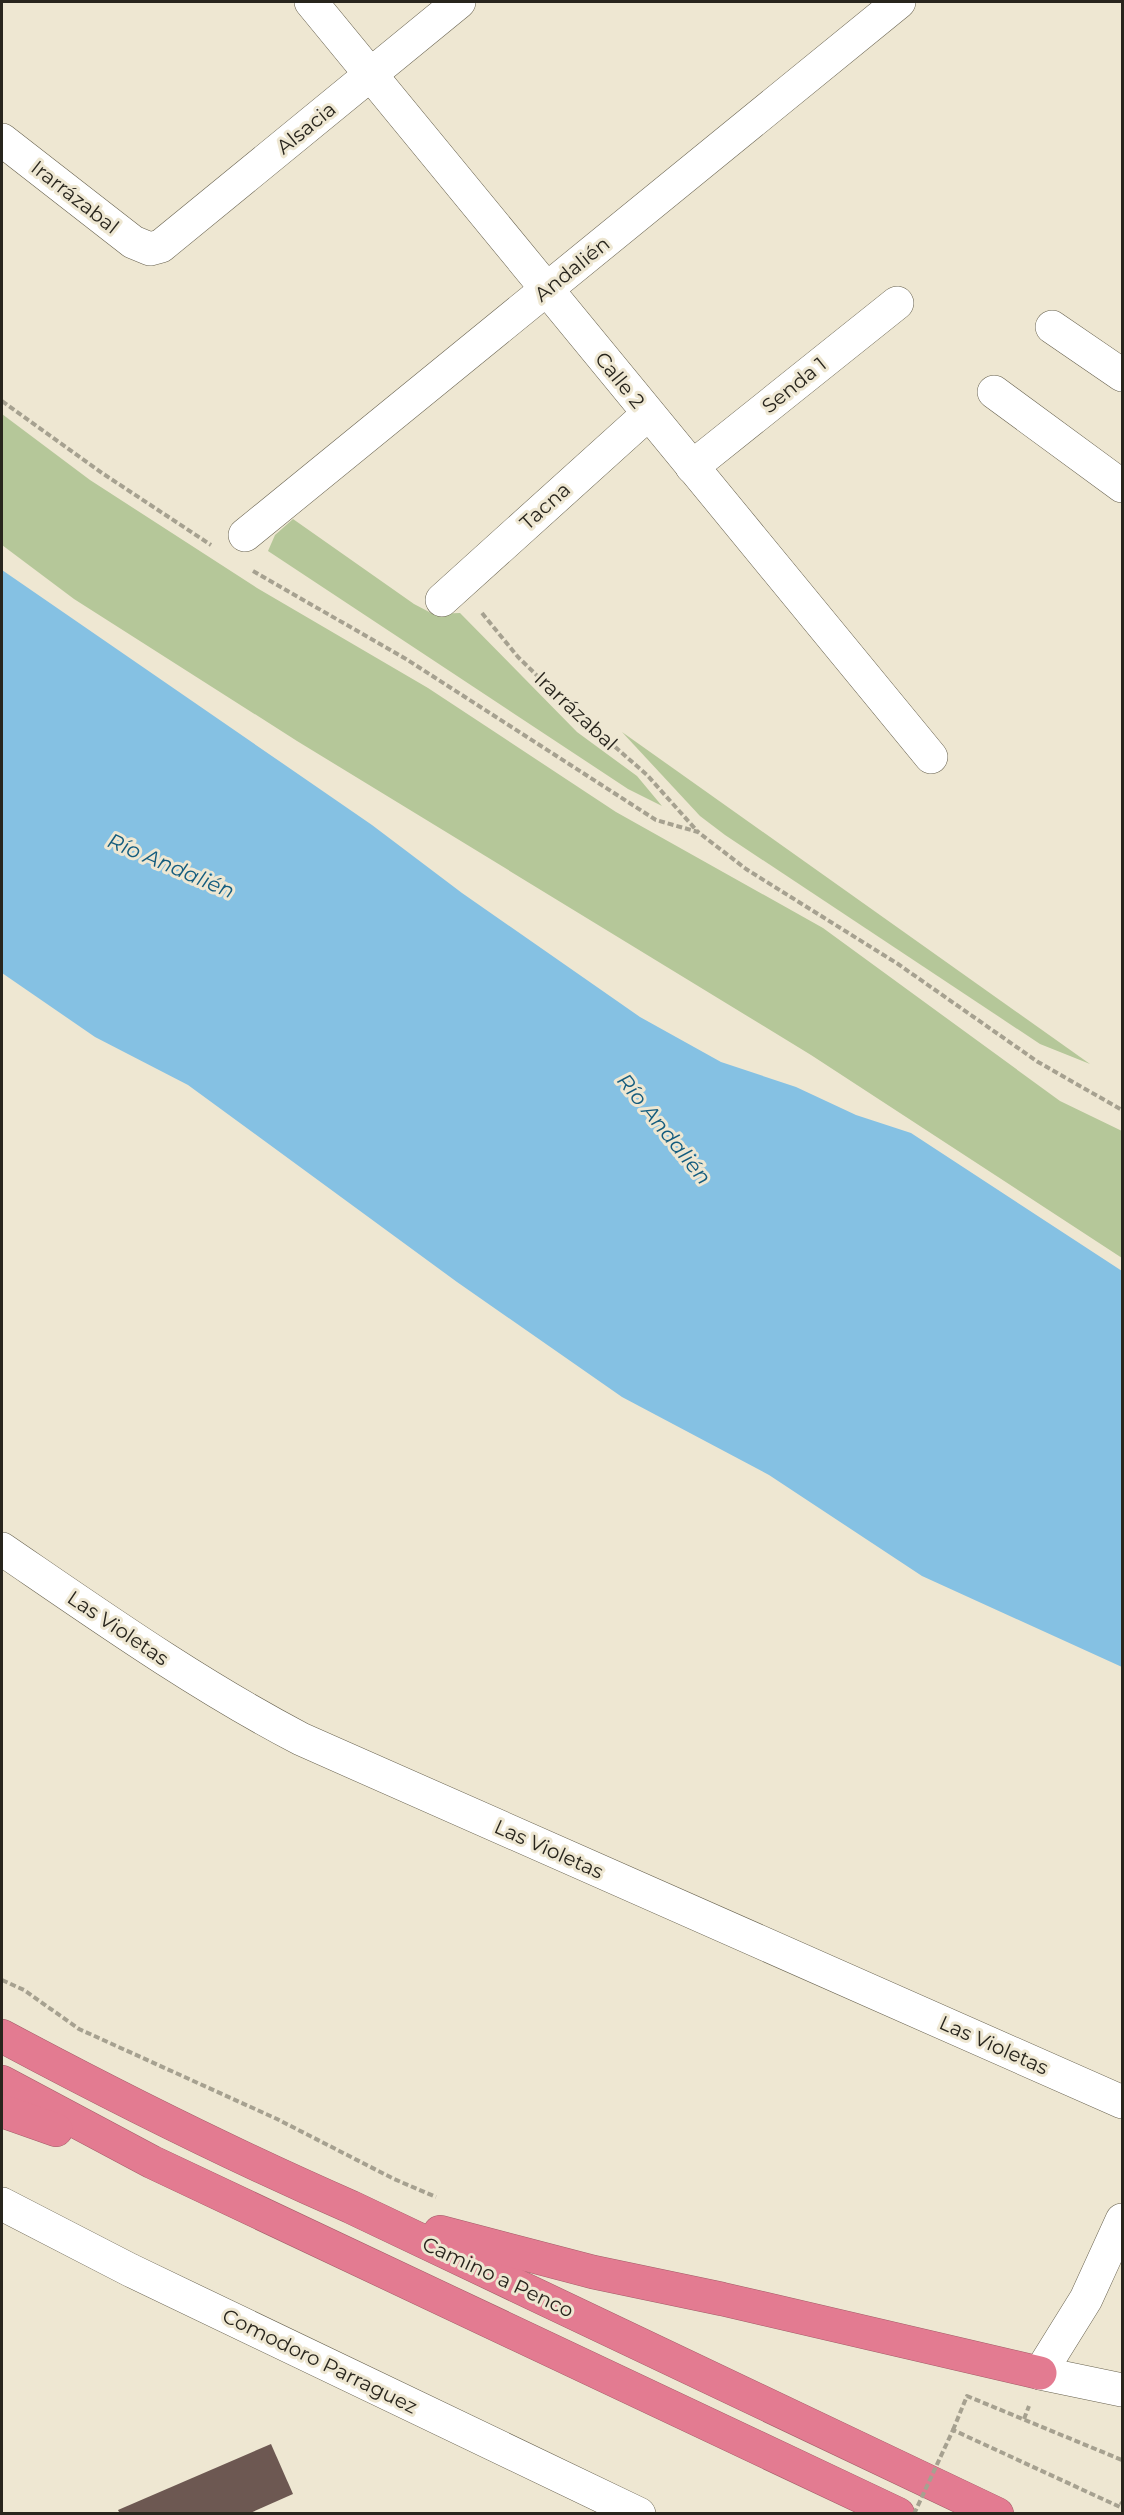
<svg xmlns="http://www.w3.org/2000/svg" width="1124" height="2515" font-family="Montserrat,sans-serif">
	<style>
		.green { fill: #b5c799 }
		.water { fill: #85c1e3 }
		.building { fill: #6d5852 }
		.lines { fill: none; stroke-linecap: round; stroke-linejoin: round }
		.minor-casing { stroke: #68624f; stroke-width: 34 }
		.highway-casing { stroke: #a25d68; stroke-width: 34 }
		.path { stroke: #a6a190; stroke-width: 4; stroke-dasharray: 6 3; stroke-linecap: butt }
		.minor { stroke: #fff; stroke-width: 33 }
		.highway { stroke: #e37b91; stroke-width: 33 }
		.path-bridge { stroke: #a6a190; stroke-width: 4; stroke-dasharray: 6 3; stroke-linecap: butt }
		.labels { text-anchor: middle; stroke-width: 6; stroke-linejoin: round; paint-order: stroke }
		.street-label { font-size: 20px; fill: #28251d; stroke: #eee7d2 }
		.water-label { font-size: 21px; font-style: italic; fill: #145c7e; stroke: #eee7d2 }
	</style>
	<rect width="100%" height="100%" fill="#eee7d2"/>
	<g class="green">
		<polygon points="2,414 90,480 257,588 428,688 616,812 823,928 1060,1101 1122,1131 1122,1258 811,1055 297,741 74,599 2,545"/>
		<polygon points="293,519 414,604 433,614 460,613 577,732 637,776 662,806 628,789 268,551 275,535"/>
		<polygon points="622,732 1090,1064 1040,1044 725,835 700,816"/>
	</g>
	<polygon class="water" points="2,570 372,825 462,893 640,1017 721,1062 796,1087 856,1115 911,1133 1122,1271 1122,1667 922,1576 769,1475 622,1397 457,1282 188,1085 95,1037 2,973"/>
	<polygon class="building" points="271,2444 293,2494 248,2514 120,2514 118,2510"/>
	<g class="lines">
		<defs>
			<g id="minor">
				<polyline points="311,2 931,757"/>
				<polyline points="2,140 133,242 150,249 161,246 459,2"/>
				<polyline points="1052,327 1122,375"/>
				<polyline points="994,392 1122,486"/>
				<polyline points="692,467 897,303"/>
				<polyline points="245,535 899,2"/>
				<polyline points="442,600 648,414"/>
				<path d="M2 1549C100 1616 196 1684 301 1739L1122 2102"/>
				<polyline points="2,2204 130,2270 639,2514"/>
				<polyline points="1122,2220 1086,2299 1040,2373 1122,2390"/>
			</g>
			<g id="highway">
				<path d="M2 2036C116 2097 232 2155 351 2207L997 2514"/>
				<polyline points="2,2082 152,2162 898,2514"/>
				<polyline points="2,2111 56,2130"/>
				<polyline points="440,2232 593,2272 722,2299 1040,2373"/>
			</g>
		</defs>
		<use href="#minor" class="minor-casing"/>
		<use href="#highway" class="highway-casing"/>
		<g class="path">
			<polyline points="2,401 102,473 211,545"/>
			<polyline points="253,571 406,659 656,820 698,832 746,869 898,964 1038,1062 1122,1110"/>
			<polyline points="482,613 518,657 562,700 647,775 698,832"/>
			<polyline points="2,1980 24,1990 79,2029 277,2119 394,2179 436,2197"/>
			<polyline points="1024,2419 1029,2406"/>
			<polyline points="953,2430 967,2396 1122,2460"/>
		</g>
		<use href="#minor" class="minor"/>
		<use href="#highway" class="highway"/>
		<polyline class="path-bridge" points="914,2514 953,2430 1120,2507 1122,2502"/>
	</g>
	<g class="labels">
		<g class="street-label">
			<text transform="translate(306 128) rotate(-39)" y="7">Alsacia</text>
			<text transform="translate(75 197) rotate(38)" y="7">Irarrázabal</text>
			<text transform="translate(572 269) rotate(-39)" y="7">Andalién</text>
			<text transform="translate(620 380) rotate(51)" y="7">Calle 2</text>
			<text transform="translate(794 385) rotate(-39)" y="7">Senda 1</text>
			<text transform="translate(545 506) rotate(-42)" y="7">Tacna</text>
			<text transform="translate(576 711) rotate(43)" y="7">Irarrázabal</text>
			<text transform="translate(118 1628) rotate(34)" y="7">Las Violetas</text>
			<text transform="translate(549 1849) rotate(24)" y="7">Las Violetas</text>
			<text transform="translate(994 2045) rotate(24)" y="7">Las Violetas</text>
			<text transform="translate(498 2277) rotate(25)" y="7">Camino a Penco</text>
			<text transform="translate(320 2361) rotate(26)" y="7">Comodoro Parraguez</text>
		</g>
		<g class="water-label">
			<text transform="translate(171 866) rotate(23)" y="7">Río Andalién</text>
			<text transform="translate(664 1129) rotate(51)" y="7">Río Andalién</text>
		</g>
	</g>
	<rect width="1124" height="2515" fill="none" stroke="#28251d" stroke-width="6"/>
</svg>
